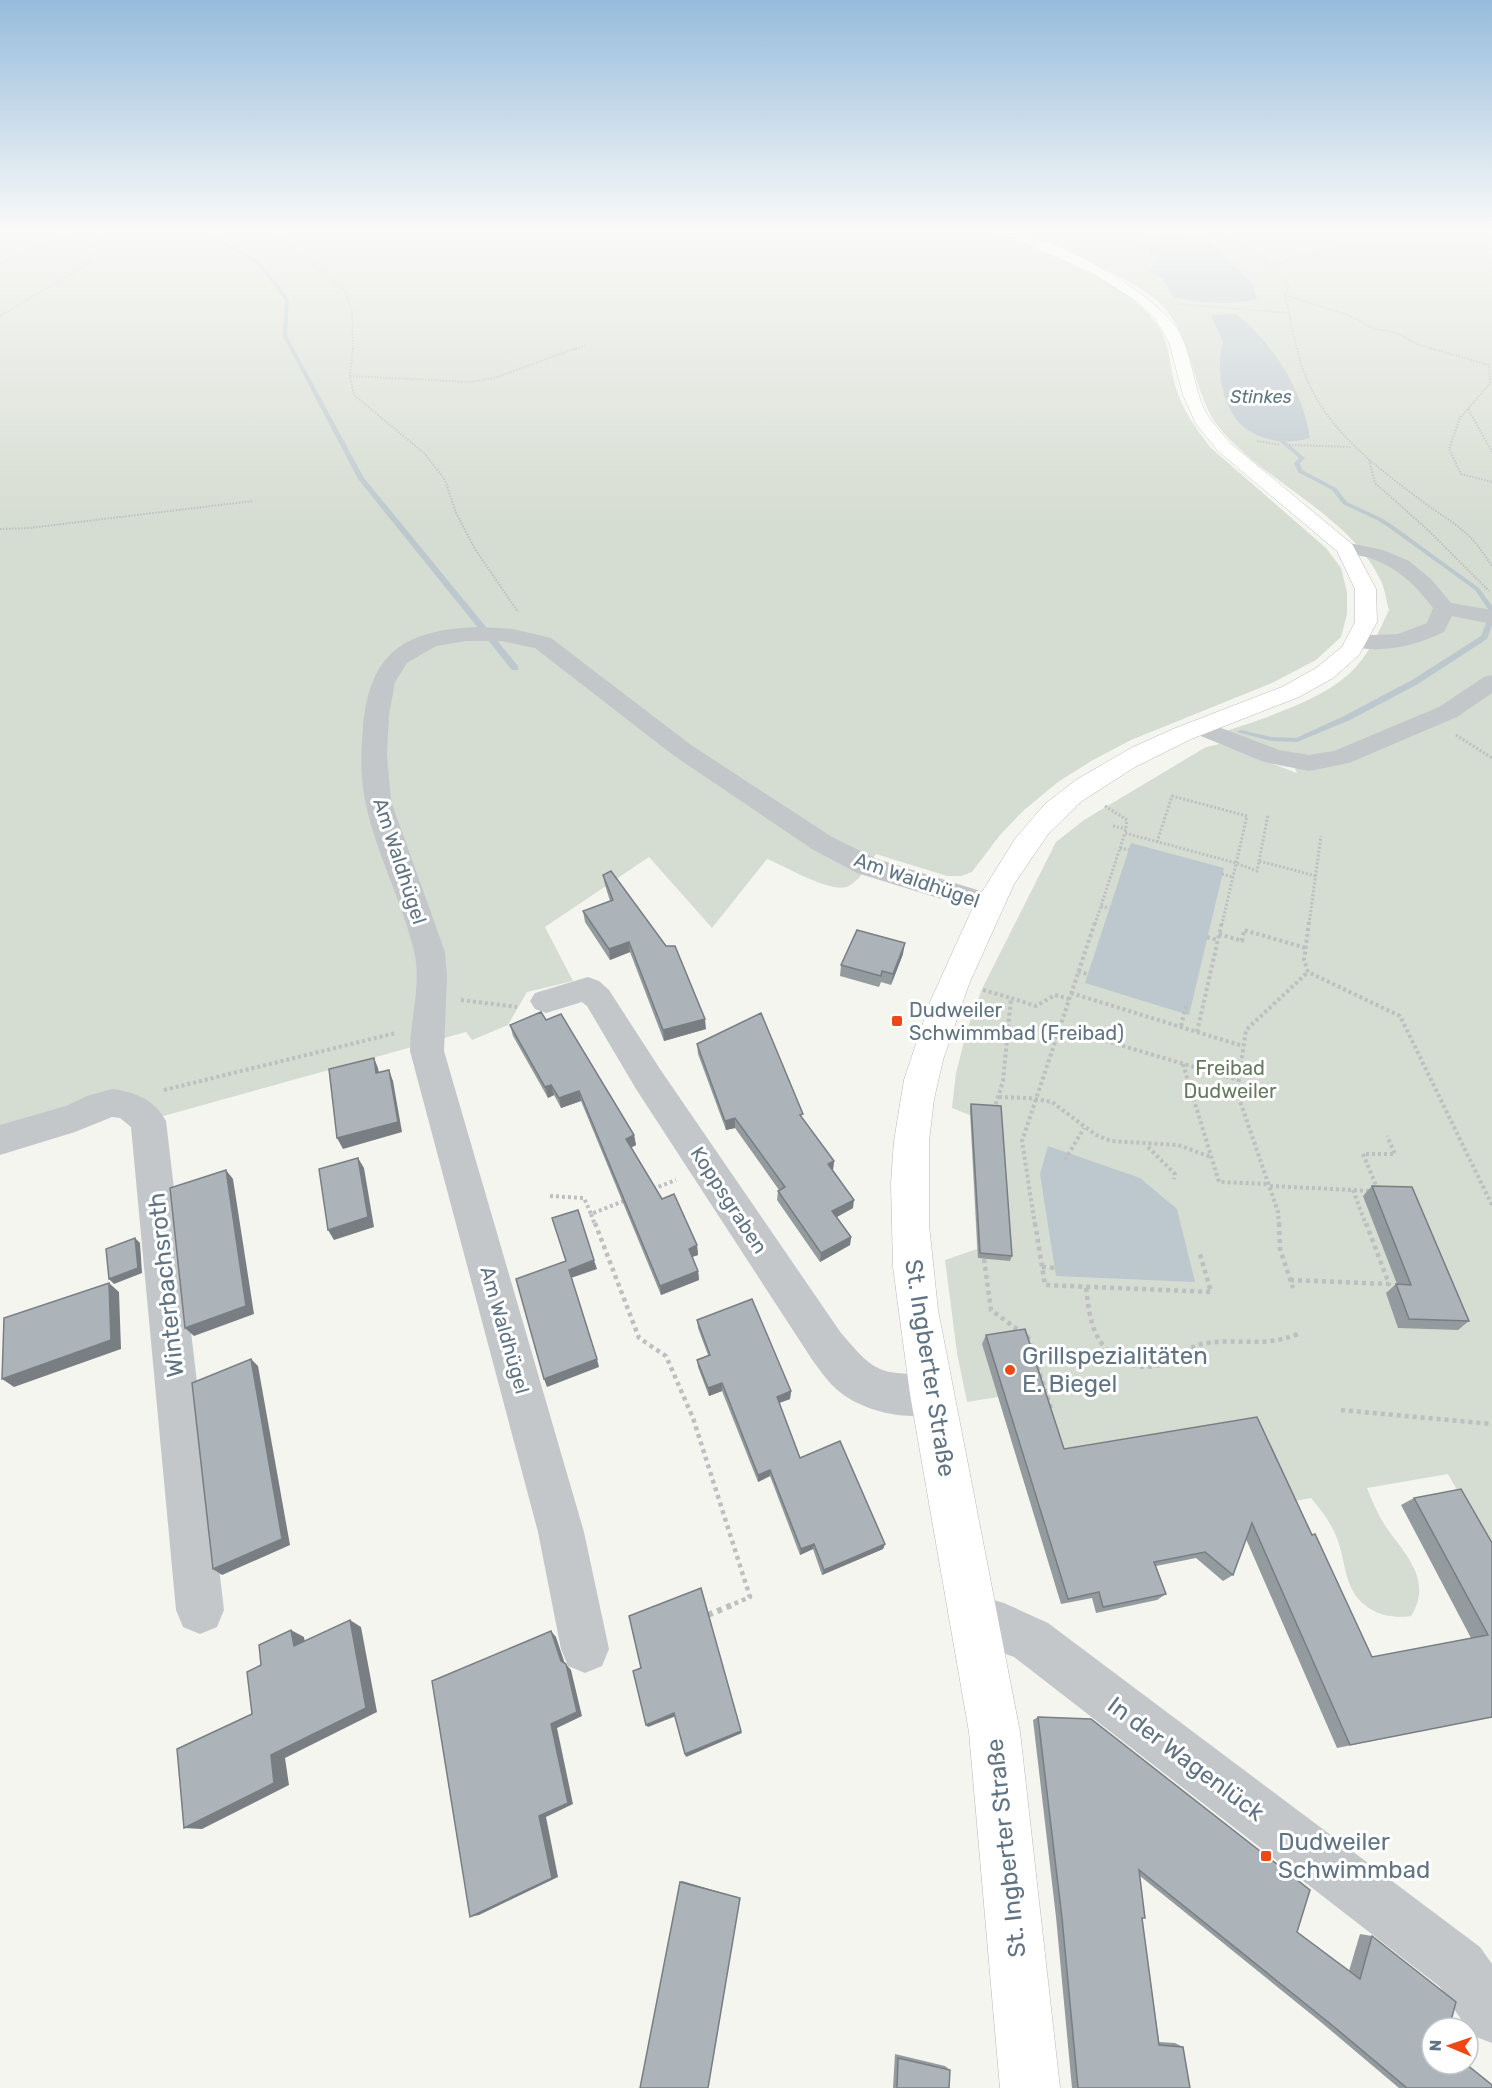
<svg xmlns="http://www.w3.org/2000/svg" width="1492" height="2088" font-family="Rubik,sans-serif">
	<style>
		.green { fill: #d5dcd1 }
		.water { fill: #bcc8cd }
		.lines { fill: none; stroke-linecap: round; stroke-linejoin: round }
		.stream { fill: #bcc8cd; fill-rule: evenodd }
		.major-casing { stroke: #b6babe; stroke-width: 1 }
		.path-far5 { stroke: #bdbfc1; stroke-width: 1.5; stroke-dasharray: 1.5 1.5; stroke-linecap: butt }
		.path-far4 { stroke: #bdbfc1; stroke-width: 2; stroke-dasharray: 1.5 1.5; stroke-linecap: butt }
		.path-far3 { stroke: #bdbfc1; stroke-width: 3; stroke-dasharray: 2 2; stroke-linecap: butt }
		.path-far2 { stroke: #bdbfc1; stroke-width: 4; stroke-dasharray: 3 3; stroke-linecap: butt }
		.path-far1 { stroke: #bdbfc1; stroke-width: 4.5; stroke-dasharray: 4 4; stroke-linecap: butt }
		.path { stroke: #bdbfc1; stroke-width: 6; stroke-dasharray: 5 5; stroke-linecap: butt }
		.minor { fill: #c3c7ca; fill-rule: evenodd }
		.major { fill: #fff; fill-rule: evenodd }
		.wall { fill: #949b9f }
		.shaded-wall { fill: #787e82 }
		.building { fill: #acb4b9; stroke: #787e82; stroke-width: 1.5 }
		.poi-dot { fill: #ef4716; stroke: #fff; stroke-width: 2 }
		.labels { text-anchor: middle; stroke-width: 6; stroke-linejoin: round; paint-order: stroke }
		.far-water-label { font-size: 18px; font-style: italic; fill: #5d7781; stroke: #fff }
		.street-label { font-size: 20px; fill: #617483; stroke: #fff }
		.poi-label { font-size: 20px; fill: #617483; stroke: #fff; text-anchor: start }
		.park-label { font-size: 20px; fill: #667a60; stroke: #fff }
		.near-street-label { font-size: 24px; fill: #617483; stroke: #fff }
		.near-poi-label { font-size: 24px; fill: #617483; stroke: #fff; text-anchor: start }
	</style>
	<rect width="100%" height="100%" fill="#f5f5f0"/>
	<g class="green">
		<path d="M0 232H995C1042 250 1138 286 1161 331 1170 347 1170 368 1175 385 1182 409 1195 428 1211 448L1326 548 1341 568 1347 592V614L1341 637 1316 660 1272 683 1131 740 1093 760 1058 782 1023 811 1000 835 972 872 961 876H947L876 854C868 865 861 879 849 886 833 895 785 866 767 859L712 928 649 857 545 927 573 981 527 992 508 1025 472 1040 466 1032 149 1120 129 1105 0 1140Z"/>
		<path d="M1016 232H1492V1551L1448 1474 1367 1488C1372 1501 1378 1515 1386 1527 1406 1555 1433 1581 1411 1616 1386 1620 1360 1610 1350 1585 1344 1571 1343 1555 1338 1541 1332 1524 1322 1511 1311 1498L1283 1503 1233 1486 1036 1520 998 1397 967 1402 957 1353 945 1260 977 1249 970 1115 952 1108 956 1073 967 1030 982 989 1056 842 1084 820 1206 747 1220 744 1297 773 1290 757 1223 732C1262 719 1320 701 1350 673 1368 657 1379 631 1389 610 1386 600 1385 588 1380 579 1349 515 1268 484 1222 431 1189 392 1196 333 1155 299 1121 272 1057 248 1016 232Z"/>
	</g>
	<g class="water">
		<path d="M1177 235 1199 238 1212 244 1252 283 1257 299C1231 306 1200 303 1174 297L1163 279 1148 270 1156 261 1155 256 1143 245C1150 232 1164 235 1177 235Z"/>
		<path d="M1236 314C1274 344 1303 391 1310 438 1286 446 1252 440 1236 419 1221 400 1216 365 1223 342L1211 315Z"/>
		<polygon points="1131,843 1224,868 1189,1015 1085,983"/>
		<polygon points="1048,1146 1140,1178 1177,1209 1195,1282 1056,1276 1040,1174"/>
	</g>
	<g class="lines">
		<g class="stream">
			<polygon points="200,232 204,232 259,261 289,299 287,336 364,478 518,666 518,670 512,670 358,479 283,336 285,300 257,263"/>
			<polygon points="1281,430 1286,431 1288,438 1286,442 1305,458 1300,463 1302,470 1336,488 1347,502 1383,519 1395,527 1479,588 1492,606 1492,613 1490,612 1475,590 1391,529 1379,521 1343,504 1332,490 1298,472 1294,463 1299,458 1280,442 1282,438"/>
			<polygon points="1492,619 1492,625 1487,639 1418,684 1350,720 1297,742 1271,741 1237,732 1241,730 1271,737 1296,738 1344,716 1412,680 1481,636 1487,621"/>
		</g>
		<defs>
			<path id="major" d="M1000 232C1045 230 1156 292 1179 332 1192 355 1193 383 1203 407 1210 421 1220 431 1230 443L1352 544 1376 589 1377 622 1359 655 1333 678 1299 697 1191 739 1135 767 1082 801 1049 833 1014 884 969 984 943 1060 934 1099 929 1141V1225L938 1310 1020 1732 1060 2088H1000L969 1732 910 1394 893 1267 891 1183 894 1141 904 1080 930 1002 974 905 1015 839 1045 804 1076 780 1131 748 1173 729 1282 687 1316 668 1342 647 1355 622V589L1337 551 1218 451 1196 424 1183 395 1169 342 1155 318 1138 302 1094 274Z"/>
		</defs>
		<use href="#major" class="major-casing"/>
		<g class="path-far5">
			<polyline points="265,232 285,241 345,291 352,311 353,350"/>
			<polyline points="1217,232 1257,254 1290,286 1285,295 1297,350"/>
			<polyline points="1473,232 1492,237"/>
			<polyline points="0,263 80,232"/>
			<path d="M1275 266C1339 238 1423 242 1492 249"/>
			<polyline points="1285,295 1348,315 1372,328 1397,333 1419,345 1436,350"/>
			<polyline points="1179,304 1289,313"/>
			<polyline points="0,316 91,262 99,232"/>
			<polyline points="573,350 586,345"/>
		</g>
		<g class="path-far4">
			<polyline points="353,348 350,376 354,395 425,454 445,480 456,513 475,549 518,612"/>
			<path d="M1297 348C1312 419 1367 460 1422 501 1439 514 1458 524 1473 540 1480 548 1486 557 1492 566"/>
			<polyline points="1430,348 1489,365 1490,383 1460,418 1449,449 1461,474 1492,482"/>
			<polyline points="350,376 469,382 494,378 577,348"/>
			<polyline points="1468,409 1492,452"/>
			<polyline points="1257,441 1280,445"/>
			<polyline points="1289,445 1352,447"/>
			<polyline points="1369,460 1375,483 1429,531 1489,591"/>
			<polyline points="0,529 29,528 253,501"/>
		</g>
		<g class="path-far3">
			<polyline points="1456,735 1492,758"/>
			<polyline points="1105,806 1127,820 1125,833"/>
			<polyline points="1113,826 1126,829"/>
			<polyline points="1157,842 1172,796 1247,816 1222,924"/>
			<polyline points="1120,848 1129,850"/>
			<polyline points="1259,861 1268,815"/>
			<polyline points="1222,874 1232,877"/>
			<polyline points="1101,906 1109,908"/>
			<polyline points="1095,924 1125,833 1236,863 1257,871 1259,861 1316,876"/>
			<polyline points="1309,924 1321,836"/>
		</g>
		<g class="path-far2">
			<polyline points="1309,922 1304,960 1308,972 1400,1016 1492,1205"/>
			<polyline points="1219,934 1242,941 1244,930 1306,948"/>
			<polyline points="1207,937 1218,940"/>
			<polyline points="1078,971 1087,974"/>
			<polyline points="983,990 1011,998"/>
			<polyline points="1071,993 1197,1032 1222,922"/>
			<polyline points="461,1000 517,1007"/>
			<polyline points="1181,1026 1186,1006"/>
			<polyline points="1059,1027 1238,1080"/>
			<polyline points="1197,1032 1243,1046"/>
			<polyline points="1183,1064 1219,1182 1268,1184"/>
			<polyline points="164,1090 396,1033"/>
			<polyline points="999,1097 1029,1098 1052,1102 1096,1135 1111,1141 1178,1145 1211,1157"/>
			<polyline points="994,1110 1003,1081 1011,998 1036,1006 1055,995 1069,999"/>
			<polyline points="1148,1147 1175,1174 1174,1179"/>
			<polyline points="1065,1160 1084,1128"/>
			<polyline points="1270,1186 1372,1191"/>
			<polyline points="653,1189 676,1180"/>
			<polyline points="1353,1190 1366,1225"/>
			<polyline points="1378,1190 1363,1154 1395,1154 1387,1136"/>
			<polyline points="550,1196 584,1198 591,1214 626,1200"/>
			<polyline points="591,1214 595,1225"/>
			<polyline points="1035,1225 1022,1141 1095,922"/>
			<polyline points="1279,1225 1278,1212 1237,1092 1246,1030 1308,972"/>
		</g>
		<g class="path-far1">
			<polyline points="595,1223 639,1338 666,1356 693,1418 750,1597 729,1606"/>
			<polyline points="1035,1223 1045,1285 1211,1292 1200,1254"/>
			<polyline points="1279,1223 1280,1249 1293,1288"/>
			<polyline points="984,1259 991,1310 1028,1337 1052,1411"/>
			<polyline points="1042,1267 1055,1268"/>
			<polyline points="1290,1280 1389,1284 1366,1223"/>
			<path d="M1086 1288C1088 1302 1089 1316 1094 1329 1104 1357 1136 1375 1165 1363 1179 1356 1191 1345 1207 1343 1241 1338 1263 1348 1298 1334"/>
			<polyline points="1341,1410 1492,1424"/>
		</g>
		<polyline class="path" points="708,1615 732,1605"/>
		<g class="minor">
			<path d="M1345 542 1383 550 1409 561 1431 579 1451 603 1492 610V624L1452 616 1444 632C1414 646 1383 654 1350 646L1347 641 1350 636 1398 634 1427 623 1433 608C1416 585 1395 565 1366 557 1357 555 1347 555 1338 552L1335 548 1338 544Z"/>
			<path d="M478 627 513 629 551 638 691 745 832 837 877 859 1000 897 1005 904 1000 911 990 914 857 873 812 849 673 755 535 648 501 641H466L436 646 407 663 395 682 389 715 387 755 391 801 445 952 447 976 444 1051 584 1532 609 1649 602 1666 585 1673 568 1666 561 1649 538 1532 410 1051C410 1019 422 983 414 951 402 900 375 852 365 800 360 776 361 751 363 727 370 651 405 630 478 627Z"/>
			<polygon points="1492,675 1492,693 1457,717 1349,763 1309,771 1264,762 1191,732 1188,727 1191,722 1200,720 1279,750 1309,755 1334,751 1439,707 1484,677"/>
			<path d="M588 977 599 981 609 990 660 1069 841 1333C853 1346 864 1362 880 1369 899 1377 924 1371 946 1380L952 1395 946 1410C912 1424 859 1412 833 1386 826 1379 819 1369 813 1361L636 1089 587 1006 582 1002 546 1013 535 1009 530 1001 535 993Z"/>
			<path d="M112 1089C135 1092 154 1099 166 1121L224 1610 217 1627 200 1634 183 1627 176 1610 131 1127 120 1118 112 1117 75 1132 0 1155V1125L66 1106 87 1096Z"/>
			<polygon points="973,1594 1004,1603 1048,1623 1480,1947 1492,1964 1492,2043 1471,2035 1440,1987 1014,1657 956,1635 949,1618 956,1601"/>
		</g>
		<use href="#major" class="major"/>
	</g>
	<g class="wall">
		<polygon points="603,875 706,1029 664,1041 630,952 610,960 585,922 583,911 610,901 605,885"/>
		<polygon points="903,954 891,985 881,982 879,987 840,976 841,965"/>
		<polygon points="546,1020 634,1135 636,1145 631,1148 662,1199 697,1245 698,1255 692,1257 698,1271 699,1280 661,1295 581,1101 561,1108 554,1095 548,1098 513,1036 510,1025"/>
		<polygon points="697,1044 803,1120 834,1161 833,1170 832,1171 853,1208 837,1217 851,1237 850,1245 820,1262 777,1200 778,1191 779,1190 735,1128 726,1130 698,1054"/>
		<polygon points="971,1104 1012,1256 1010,1261 978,1258 970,1109"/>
		<polygon points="1372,1186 1469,1321 1458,1330 1398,1328 1386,1293 1396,1284 1397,1284 1363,1196"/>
		<polygon points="697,1320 791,1391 790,1399 779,1403 800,1458 885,1544 883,1549 822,1575 813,1549 800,1555 770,1476 758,1482 722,1391 709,1396 698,1367 697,1360 708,1355 698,1328"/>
		<polygon points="986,1335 1064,1449 1312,1535 1372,1657 1471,1638 1401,1505 1414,1498 1492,1543 1492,1717 1337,1748 1246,1539 1233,1575 1223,1581 1196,1558 1156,1566 1166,1594 1157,1600 1096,1613 1092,1598 1061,1604 982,1344"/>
		<polygon points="1038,1717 1297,1932 1349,1971 1360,1934 1372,1936 1432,2064 1492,2088 1399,2088 1322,2023 1140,1876 1142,1918 1159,2042 1175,2043 1183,2047 1190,2088 1072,2088 1056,1917 1033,1720"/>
		<polygon points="895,2054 945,2066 950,2070 949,2088 893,2088"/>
	</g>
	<g class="shaded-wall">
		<polygon points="629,942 630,952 610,960 609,949"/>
		<polygon points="905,943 903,954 891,985 893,974"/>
		<polygon points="705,1019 706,1029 664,1041 663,1030"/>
		<polygon points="374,1058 378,1068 381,1084 376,1073"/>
		<polygon points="389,1070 393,1081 402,1132 343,1149 337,1138"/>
		<polygon points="551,1085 554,1095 548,1098 545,1087"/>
		<polygon points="579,1091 581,1101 561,1108 559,1098"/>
		<polygon points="735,1118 735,1128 726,1130 725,1121"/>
		<polygon points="634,1135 636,1145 627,1149 626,1139"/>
		<polygon points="358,1158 364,1168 374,1227 334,1240 328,1230"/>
		<polygon points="834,1161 833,1170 827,1174 828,1164"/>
		<polygon points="226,1170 233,1179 254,1314 194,1336 185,1328"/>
		<polygon points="854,1200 853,1208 831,1220 832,1211"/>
		<polygon points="851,1237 850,1245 820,1262 821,1253"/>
		<polygon points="135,1238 140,1243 142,1273 114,1284 109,1279"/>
		<polygon points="697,1245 698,1255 689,1258 689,1249"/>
		<polygon points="594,1260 597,1269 571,1278 569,1270"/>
		<polygon points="698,1271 699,1280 661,1295 660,1286"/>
		<polygon points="109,1283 119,1292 121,1349 14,1387 2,1379"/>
		<polygon points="251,1359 258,1366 290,1545 222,1575 213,1569"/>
		<polygon points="597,1359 599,1367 547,1387 544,1379"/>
		<polygon points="722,1383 722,1391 709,1396 708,1388"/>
		<polygon points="791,1391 790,1399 776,1404 777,1397"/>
		<polygon points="770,1470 770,1476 758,1482 758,1475"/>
		<polygon points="814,1544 813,1549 800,1555 801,1549"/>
		<polygon points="885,1544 883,1549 822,1575 824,1570"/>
		<polygon points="350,1620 361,1627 377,1712 285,1758 289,1785 202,1829 184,1828 271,1755"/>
		<polygon points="291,1630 304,1637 307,1653 294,1646"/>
		<polygon points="551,1631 556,1637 566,1667 561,1661"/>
		<polygon points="566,1664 571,1670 582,1716 557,1728 573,1804 546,1817 558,1877 479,1915 470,1917 539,1816 551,1724"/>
		<polygon points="674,1713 676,1716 648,1727 646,1725"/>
		<polygon points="741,1731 742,1733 686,1757 685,1754"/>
		<polygon points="682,1881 740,1898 708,2088 680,1882"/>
	</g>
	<g class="building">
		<polygon points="611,871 666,946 675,946 705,1019 663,1030 629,942 609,949 583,911 613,900 603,875"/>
		<polygon points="857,930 905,943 893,974 882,971 881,976 841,965"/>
		<polygon points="541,1012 546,1020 561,1014 634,1135 626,1139 662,1199 674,1194 697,1245 689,1249 698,1271 660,1286 579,1091 559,1098 551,1085 545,1087 510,1025"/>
		<polygon points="761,1013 803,1114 800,1115 834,1161 828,1164 854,1200 832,1211 851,1237 821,1253 778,1191 785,1187 735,1118 725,1121 697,1044"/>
		<polygon points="374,1058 376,1073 389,1070 398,1122 337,1138 329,1069"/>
		<polygon points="971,1104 1001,1106 1012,1256 980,1253"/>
		<polygon points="358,1158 368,1217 328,1230 319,1169"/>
		<polygon points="226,1170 246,1306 185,1328 170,1188"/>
		<polygon points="1372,1186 1412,1187 1469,1321 1409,1319 1396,1284 1411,1285"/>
		<polygon points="578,1210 594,1260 569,1270 597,1359 544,1379 516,1279 566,1261 552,1218"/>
		<polygon points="135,1238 138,1268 109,1279 106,1249"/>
		<polygon points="109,1283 111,1340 2,1379 4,1318"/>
		<polygon points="752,1299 791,1391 777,1397 800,1458 840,1441 885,1544 824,1570 814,1544 801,1549 770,1470 758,1475 722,1383 708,1388 697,1360 710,1355 697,1320"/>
		<polygon points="1025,1329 1064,1449 1257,1417 1312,1535 1315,1534 1372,1657 1488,1635 1414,1498 1461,1489 1492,1543 1492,1717 1350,1745 1252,1523 1233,1575 1205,1552 1154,1562 1166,1594 1103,1607 1099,1592 1068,1599 986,1335"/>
		<polygon points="251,1359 282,1539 213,1569 192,1383"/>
		<polygon points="701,1588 741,1731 685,1754 674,1713 646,1725 633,1671 641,1668 629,1616"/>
		<polygon points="350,1620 366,1708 271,1755 274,1783 184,1828 177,1749 252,1714 247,1672 261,1665 259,1645 291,1630 294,1646"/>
		<polygon points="551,1631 561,1661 566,1664 577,1712 551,1724 568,1803 539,1816 552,1878 470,1917 432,1681"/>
		<polygon points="1038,1717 1091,1719 1310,1890 1297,1932 1360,1979 1372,1936 1456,2002 1449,2028 1432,2028 1432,2064 1466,2064 1492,2085 1492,2088 1407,2088 1333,2026 1139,1870 1145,1918 1142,1918 1159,2045 1183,2047 1190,2088 1078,2088 1062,1918"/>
		<polygon points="680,1882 740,1898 708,2088 640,2088"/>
		<polygon points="898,2058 950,2070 949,2088 897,2088"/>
	</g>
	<linearGradient id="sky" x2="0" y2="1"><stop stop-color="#96bcdd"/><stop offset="0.44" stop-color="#fafaf8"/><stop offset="1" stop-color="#fafaf8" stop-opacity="0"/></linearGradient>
	<rect width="1492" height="524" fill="url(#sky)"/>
	<g class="poi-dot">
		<rect x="891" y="1015" width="12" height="12" rx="3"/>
		<circle cx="1010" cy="1370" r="6"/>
		<rect x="1260" y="1850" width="12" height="12" rx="3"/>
	</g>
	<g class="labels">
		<g class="far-water-label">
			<text x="1261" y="403">Stinkes</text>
		</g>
		<g class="street-label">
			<text transform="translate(400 861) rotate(72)" y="7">Am Waldhügel</text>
			<text transform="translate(917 880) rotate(19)" y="7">Am Waldhügel</text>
			<text transform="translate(729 1200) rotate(57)" y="7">Koppsgraben</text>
			<text transform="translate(505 1330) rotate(74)" y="7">Am Waldhügel</text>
		</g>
		<g class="poi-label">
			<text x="909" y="1017">Dudweiler<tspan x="909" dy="23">Schwimmbad (Freibad)</tspan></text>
		</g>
		<g class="park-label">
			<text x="1230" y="1075">Freibad<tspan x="1230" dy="23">Dudweiler</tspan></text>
		</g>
		<g class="near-street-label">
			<text transform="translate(166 1285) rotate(-96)" y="8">Winterbachsroth</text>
			<text transform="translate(930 1368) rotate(81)" y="8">St. Ingberter Straße</text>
			<text transform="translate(1186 1759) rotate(37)" y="8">In der Wagenlück</text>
			<text transform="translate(1006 1848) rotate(-96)" y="8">St. Ingberter Straße</text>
		</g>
		<g class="near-poi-label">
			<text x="1022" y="1364">Grillspezialitäten<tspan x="1022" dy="28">E. Biegel</tspan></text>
			<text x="1278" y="1850">Dudweiler<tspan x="1278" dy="28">Schwimmbad</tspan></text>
		</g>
	</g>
	<g transform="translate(1450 2046) rotate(272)"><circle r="28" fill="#ffffff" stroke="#c0c7cd" stroke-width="1.5"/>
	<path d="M0-4.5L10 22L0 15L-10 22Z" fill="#ef4716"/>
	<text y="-9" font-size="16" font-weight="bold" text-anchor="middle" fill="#617483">N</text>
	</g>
</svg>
